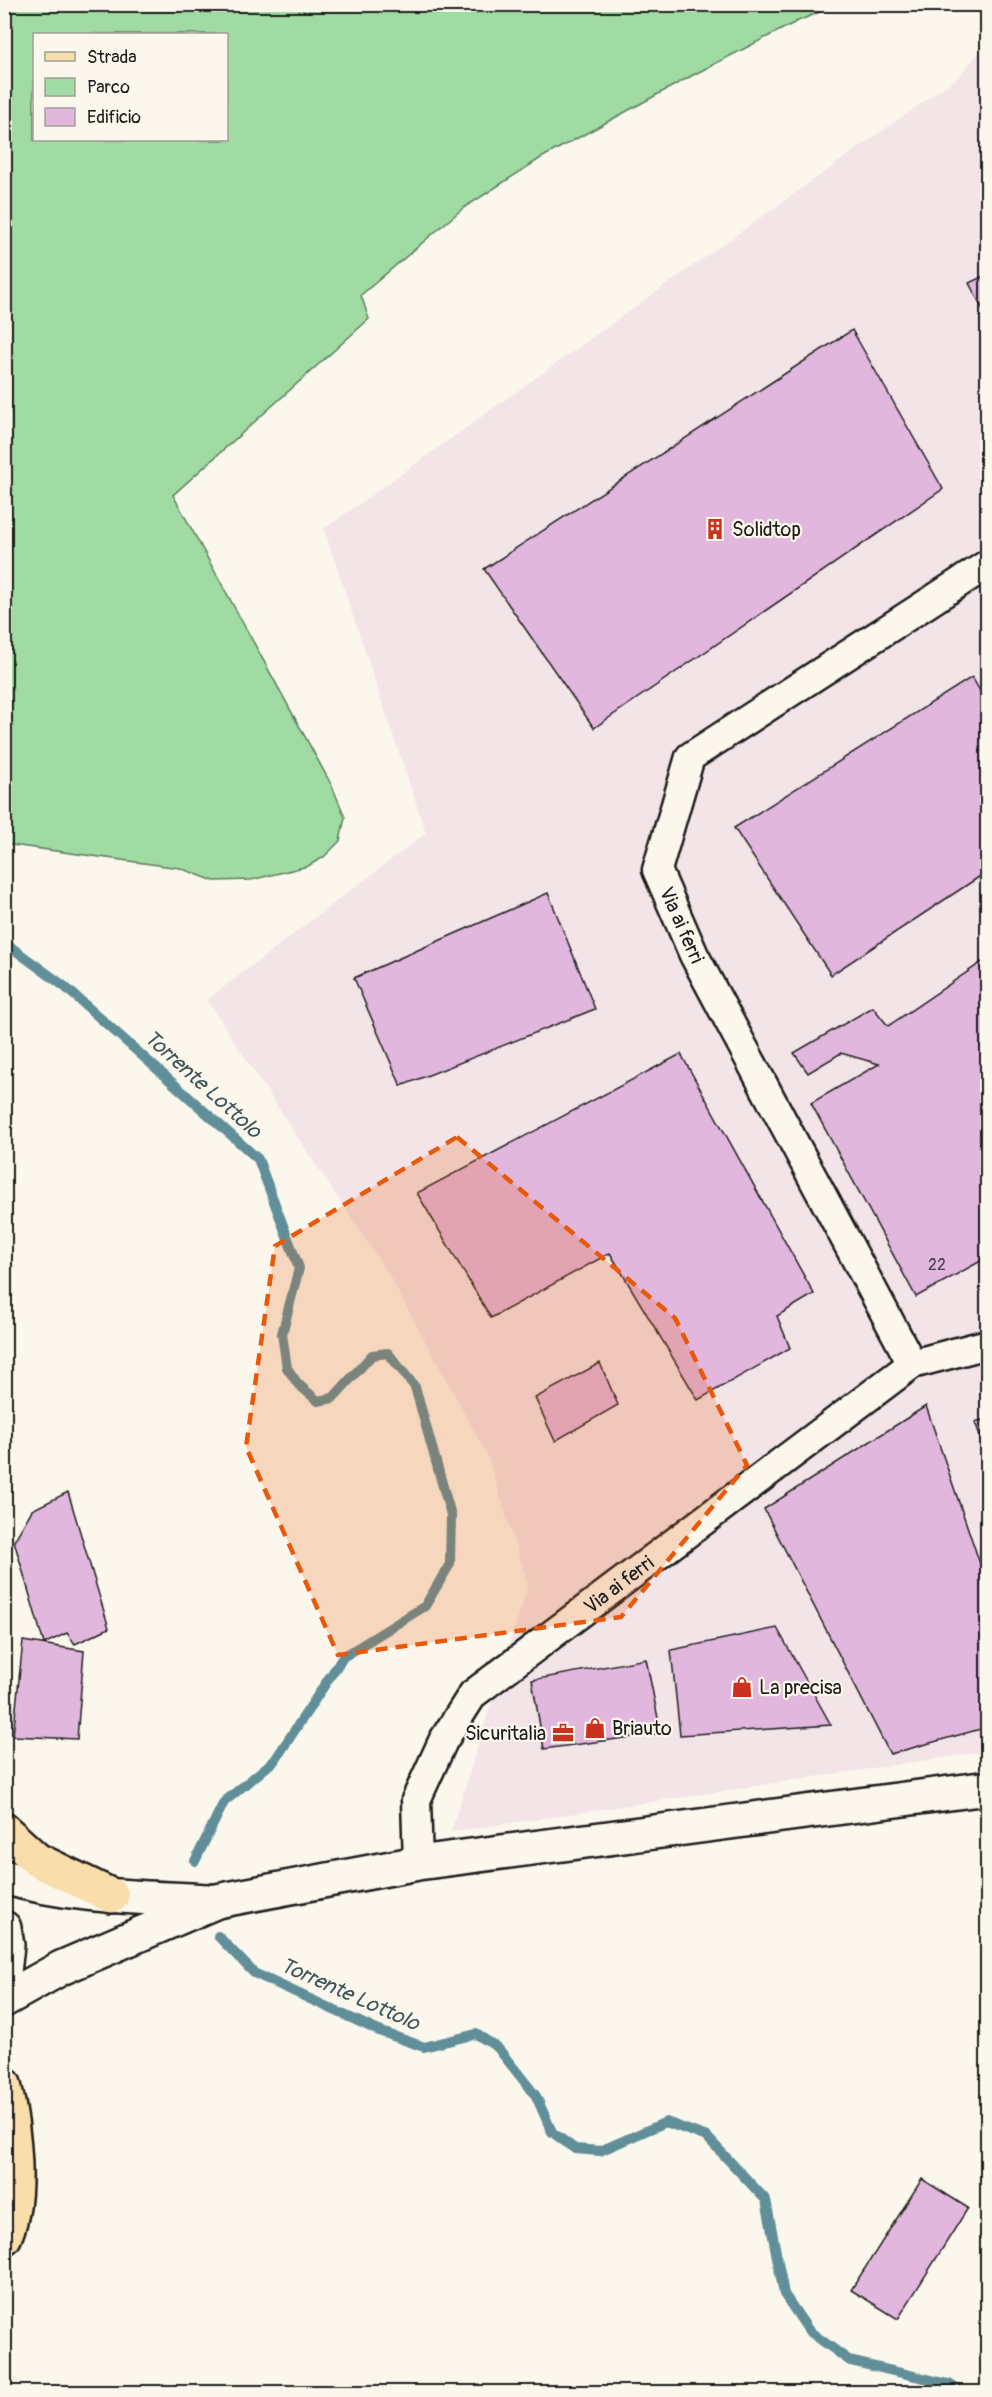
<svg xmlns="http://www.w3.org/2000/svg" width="992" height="2397" font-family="Pangolin,sans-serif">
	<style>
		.built { fill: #f3e4e8 }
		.green { fill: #9fdba2; stroke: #5e7c5f; stroke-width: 1.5; fill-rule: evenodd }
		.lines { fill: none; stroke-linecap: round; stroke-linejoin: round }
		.stream { stroke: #608f99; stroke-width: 10 }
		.building { fill: #e1b7de; stroke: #1c1c1c; stroke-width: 1.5 }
		.street-casing { stroke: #1c1c1c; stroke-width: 33 }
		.secondary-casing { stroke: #1c1c1c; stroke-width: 38 }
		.primary-casing { stroke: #1c1c1c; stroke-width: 38 }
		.street { stroke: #fbf7ec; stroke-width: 28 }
		.secondary { stroke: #fbf7ec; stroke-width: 33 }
		.primary { stroke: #f9ddab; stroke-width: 33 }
		.marked { fill: #e8590c; fill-opacity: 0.2; stroke: #e8590c; stroke-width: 4.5; stroke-dasharray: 12 8; stroke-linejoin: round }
		.labels { text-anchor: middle; stroke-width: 4.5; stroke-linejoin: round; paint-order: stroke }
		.number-label { font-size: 16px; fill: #4d434c }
		.poi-label { font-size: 20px; fill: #1c1c1c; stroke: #fbf7ec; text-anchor: start }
		.street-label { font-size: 20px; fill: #1c1c1c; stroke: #fbf7ec }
		.water-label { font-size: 21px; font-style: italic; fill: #3e555a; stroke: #fbf7ec }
	</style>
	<rect width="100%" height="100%" fill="#fbf7ec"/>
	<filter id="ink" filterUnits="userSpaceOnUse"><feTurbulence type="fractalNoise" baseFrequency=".0167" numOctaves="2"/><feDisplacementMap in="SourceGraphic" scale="12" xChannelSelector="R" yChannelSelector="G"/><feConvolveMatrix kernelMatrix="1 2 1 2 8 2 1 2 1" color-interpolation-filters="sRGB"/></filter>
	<g filter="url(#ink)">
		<polygon class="built" points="987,44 987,1751 451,1832 528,1585 487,1455 390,1277 207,1000 426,833 324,529 958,77"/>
		<path class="green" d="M5 4 837 5 798 21 695 74 541 158 462 209 361 295 369 319 173 495 332 786 345 817 340 841 324 857 308 866 251 880 214 881 180 868 5 844ZM34 34H226V140H34Z"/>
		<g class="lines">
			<g class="stream">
				<polyline points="4,942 64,986 258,1159 299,1268 282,1334 287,1368 298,1384 318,1401 333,1398 372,1355 388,1353 415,1387 451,1515 450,1564 425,1606 343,1657 275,1760 224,1802 195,1861"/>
				<polyline points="218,1936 254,1973 379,2031 424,2047 476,2034 497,2047 536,2096 552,2132 575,2149 600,2151 666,2122 707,2137 766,2200 784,2294 809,2331 850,2361 949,2384 961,2392"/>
			</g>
		</g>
		<g class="building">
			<polygon points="988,274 988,319 969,283"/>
			<polygon points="852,330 943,489 594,728 484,569"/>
			<polygon points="972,677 988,705 988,871 831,975 734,828"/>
			<polygon points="548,893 595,1009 401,1086 354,978"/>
			<polygon points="988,958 988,1257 916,1297 811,1103 879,1064 841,1053 808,1073 794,1053 873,1007 888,1026"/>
			<polygon points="681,1054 814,1294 777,1316 790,1348 698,1400 610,1253 491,1318 417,1193"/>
			<polygon points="600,1363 618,1405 555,1441 535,1398"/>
			<polygon points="926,1406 988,1587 988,1727 890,1754 764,1509"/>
			<polygon points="988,1418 988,1458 975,1422"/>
			<polygon points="68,1492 109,1628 75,1644 67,1633 44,1644 14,1541 32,1510"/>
			<polygon points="777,1628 831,1725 680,1735 671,1650"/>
			<polygon points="23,1641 84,1651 77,1739 13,1736"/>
			<polygon points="646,1659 661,1733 544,1749 532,1680"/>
			<polygon points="922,2179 968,2208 898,2319 851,2290"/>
		</g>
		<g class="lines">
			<defs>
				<g id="street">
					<polyline points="912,1364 694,955 657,870 690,757 988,564"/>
					<path id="s1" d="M418 1863 416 1800 443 1741 473 1694 912 1364 988 1344"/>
				</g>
				<g id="secondary">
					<path d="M4 1877C71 1897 141 1897 209 1901"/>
					<polyline points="4,1928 7,1945 4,1973"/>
					<polyline points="4,2000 61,1968 217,1901 418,1863 988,1788"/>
				</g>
				<g id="primary">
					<polyline points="4,1830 37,1860 112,1896"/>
					<path d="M4 2084C14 2127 23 2198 4 2238"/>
				</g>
			</defs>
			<use href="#street" class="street-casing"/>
			<use href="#secondary" class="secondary-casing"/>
			<use href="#primary" class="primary-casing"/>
			<use href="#street" class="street"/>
			<use href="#secondary" class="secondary"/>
			<use href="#primary" class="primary"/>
		</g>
	</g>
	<path class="marked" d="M457 1137 675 1318 747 1465 621 1617 338 1655 246 1447 275 1246Z"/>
	<defs>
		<symbol id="building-bare" viewBox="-9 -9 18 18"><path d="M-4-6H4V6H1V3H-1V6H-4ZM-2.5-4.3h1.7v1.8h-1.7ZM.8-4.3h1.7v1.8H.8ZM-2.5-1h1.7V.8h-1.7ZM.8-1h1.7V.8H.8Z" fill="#c8321e" stroke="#fbf7ec" stroke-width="2.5" paint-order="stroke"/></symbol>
		<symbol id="shop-bare" viewBox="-9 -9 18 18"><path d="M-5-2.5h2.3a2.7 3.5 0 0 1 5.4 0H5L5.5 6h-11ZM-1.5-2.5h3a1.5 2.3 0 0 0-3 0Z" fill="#c8321e" stroke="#fbf7ec" stroke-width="2.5" paint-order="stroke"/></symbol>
		<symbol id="office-bare" viewBox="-9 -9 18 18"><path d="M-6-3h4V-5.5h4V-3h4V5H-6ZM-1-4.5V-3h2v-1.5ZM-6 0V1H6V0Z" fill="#c8321e" stroke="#fbf7ec" stroke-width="2.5" paint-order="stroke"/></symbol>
	</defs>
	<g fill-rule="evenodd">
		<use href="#building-bare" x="700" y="514" width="30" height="30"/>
		<use href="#shop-bare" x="727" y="1672" width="30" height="30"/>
		<use href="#shop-bare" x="580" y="1713" width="30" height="30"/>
		<use href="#office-bare" x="548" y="1718" width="30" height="30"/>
	</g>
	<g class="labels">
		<g class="number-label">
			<text x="937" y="1270">22</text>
		</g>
		<g class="poi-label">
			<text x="732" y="536">Solidtop</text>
			<text x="759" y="1694">La precisa</text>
			<text x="612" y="1735">Briauto</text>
			<text x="546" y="1740" text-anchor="end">Sicuritalia</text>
		</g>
		<g class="street-label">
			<text transform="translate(682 925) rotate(66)" y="7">Via ai ferri</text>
			<text dy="7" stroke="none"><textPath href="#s1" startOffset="366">Via ai ferri</textPath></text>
		</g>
		<g class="water-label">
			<text transform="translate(203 1084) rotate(42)" y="7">Torrente Lottolo</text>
			<text transform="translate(350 1994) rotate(24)" y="7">Torrente Lottolo</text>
		</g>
	</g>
	<rect width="992" height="2397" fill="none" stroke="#fbf7ec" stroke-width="24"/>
	<rect x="12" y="12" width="968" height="2373" fill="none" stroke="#1c1c1c" stroke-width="2" filter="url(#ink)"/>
	<rect x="33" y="33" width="195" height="108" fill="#fbf7ec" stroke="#a29f99" stroke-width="1.5"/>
	<rect x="45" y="52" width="30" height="9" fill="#f9ddab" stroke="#a29f99" stroke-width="1.5"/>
	<text x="87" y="63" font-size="18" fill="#1c1c1c">Strada</text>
	<rect x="45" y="78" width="30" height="18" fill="#9fdba2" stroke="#a29f99" stroke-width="1.5"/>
	<text x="87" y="93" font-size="18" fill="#1c1c1c">Parco</text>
	<rect x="45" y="108" width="30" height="18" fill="#e1b7de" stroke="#a29f99" stroke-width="1.5"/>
	<text x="87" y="123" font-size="18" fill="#1c1c1c">Edificio</text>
</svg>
